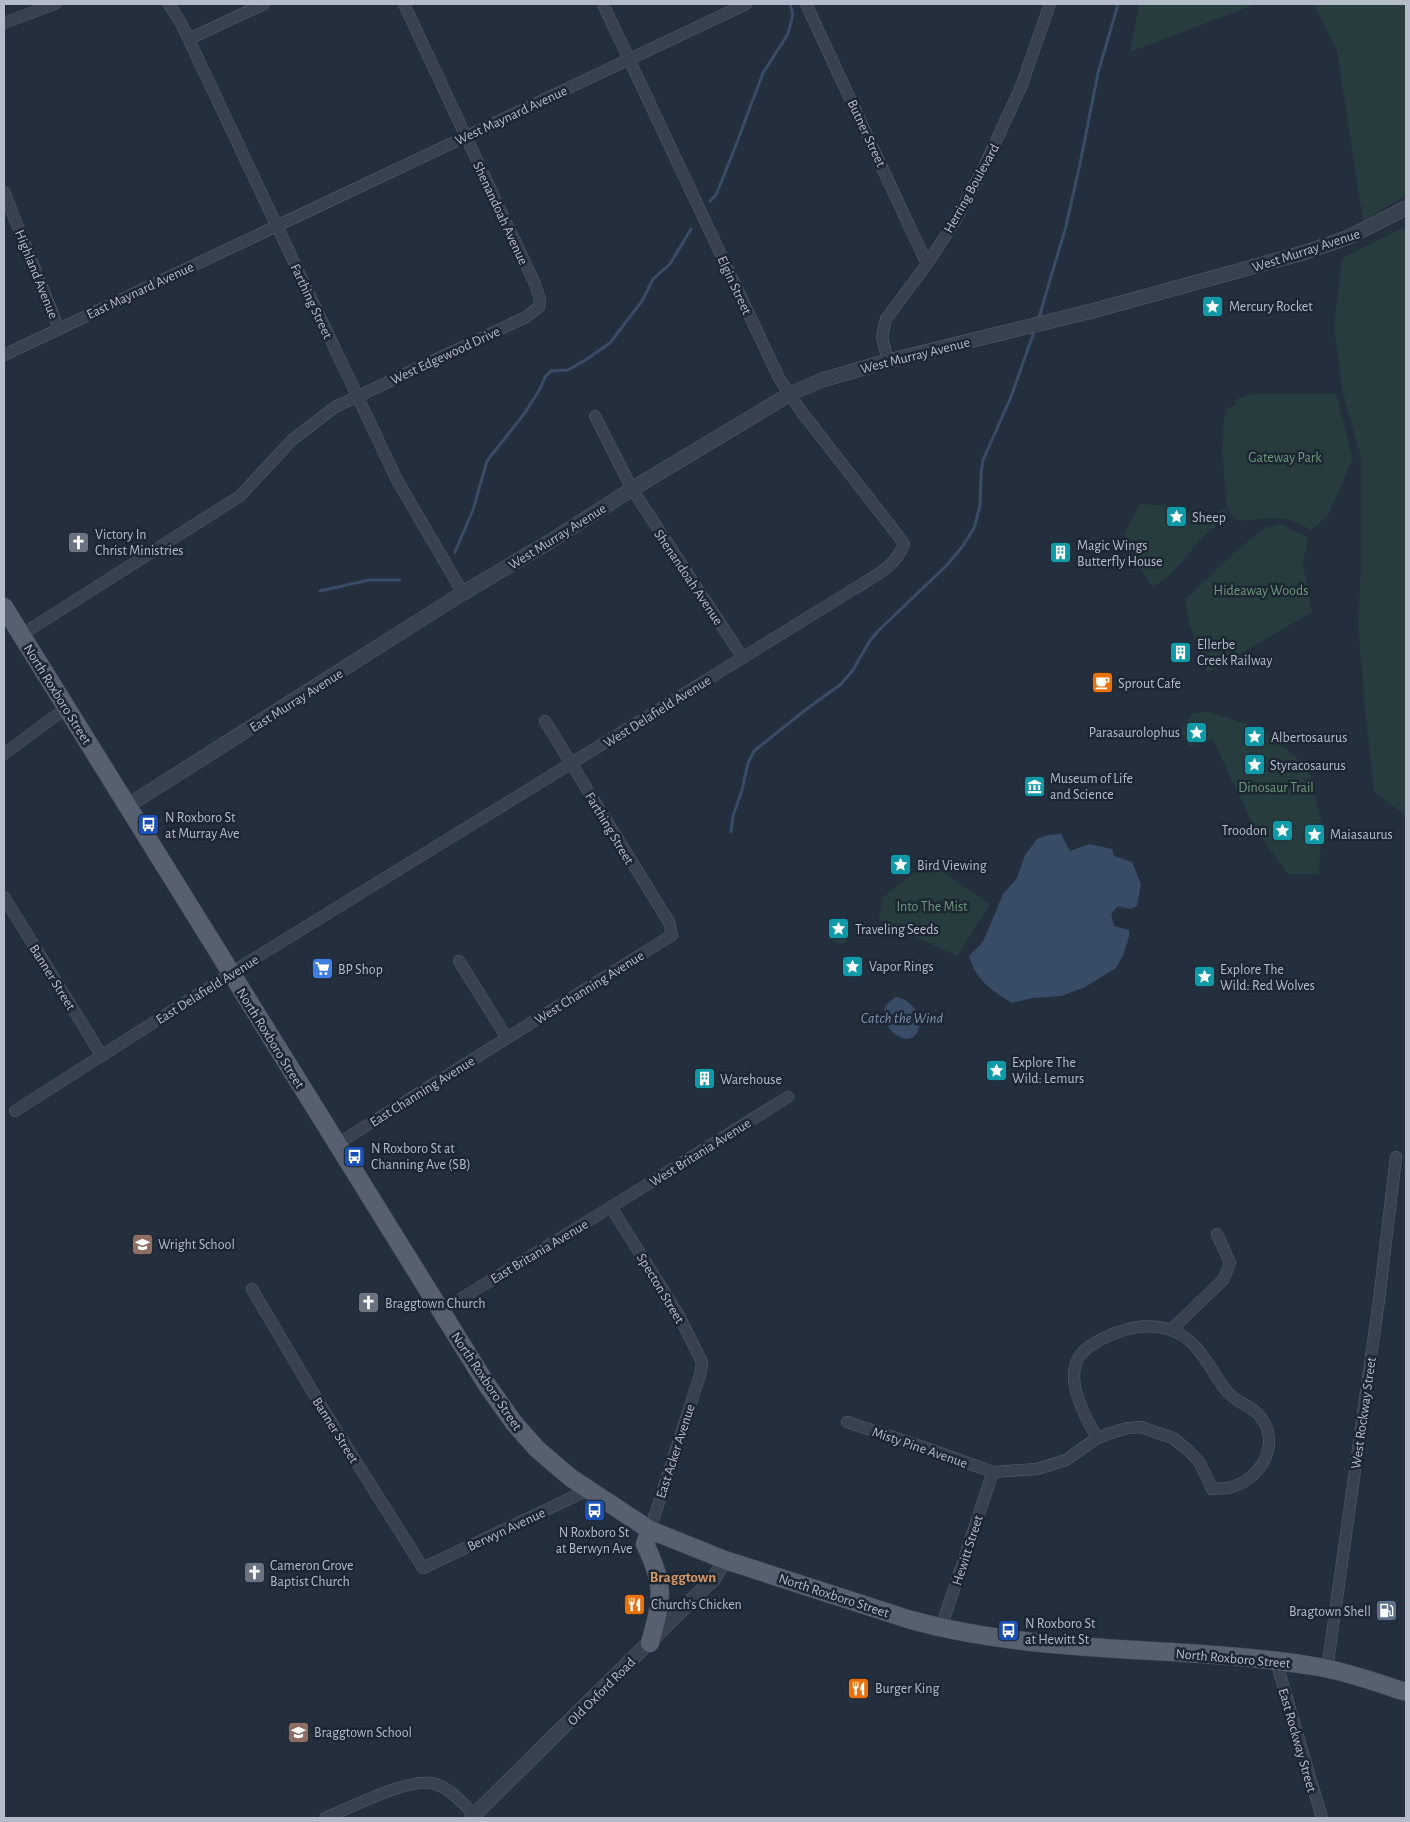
<svg xmlns="http://www.w3.org/2000/svg" width="1410" height="1822" font-family="'Alegreya Sans',sans-serif">
	<style>
		.green { fill: #263c3f }
		.water { fill: #394c67 }
		.lines { fill: none; stroke-linecap: round; stroke-linejoin: round }
		.stream { stroke: #394c67; stroke-width: 3 }
		.minor-casing { stroke: #565f6c; stroke-width: 12 }
		.tertiary-casing { stroke: #565f6c; stroke-width: 15 }
		.primary-casing { stroke: #414a57; stroke-width: 19 }
		.minor { stroke: #38414e; stroke-width: 11 }
		.tertiary { stroke: #38414e; stroke-width: 14 }
		.primary { stroke: #56606e; stroke-width: 18 }
		.labels { text-anchor: middle; stroke-width: 5; stroke-linejoin: round; paint-order: stroke }
		.street-label { font-size: 14px; fill: #b4bcc9; stroke: #1d2633 }
		.poi-label { font-size: 14px; fill: #b4bcc9; stroke: #1d2633; text-anchor: start }
		.park-label { font-size: 14px; fill: #6b9a76; stroke: #1d2633 }
		.water-label { font-size: 15px; font-style: italic; fill: #7c92b1; stroke: #1d2633 }
		.neighbourhood-label { font-size: 15px; font-weight: bold; fill: #d59563; stroke: #1d2633 }
	</style>
	<rect width="100%" height="100%" fill="#242f3e"/>
	<g class="green">
		<polygon points="1139,4 1256,4 1130,52"/>
		<polygon points="1314,4 1406,4 1406,195 1363,221 1337,51"/>
		<polygon points="1406,226 1406,816 1374,791 1366,718 1358,626 1361,568 1361,457 1343,393 1334,329 1342,258"/>
		<path d="M1252 394H1336L1353 458 1328 515 1311 530C1304 526 1296 522 1289 520 1271 515 1253 522 1235 520L1227 508 1222 449 1223 428 1226 409 1236 405 1235 400Z"/>
		<polygon points="1140,504 1174,506 1203,521 1225,508 1229,516 1204,536 1172,573 1153,587 1135,562 1124,534"/>
		<polygon points="1280,524 1308,538 1303,564 1312,612 1207,673 1189,623 1185,600 1235,552 1265,528"/>
		<polygon points="1210,712 1264,730 1308,768 1322,825 1319,874 1288,874 1254,827 1213,740 1190,746 1180,730 1193,713"/>
		<polygon points="928,862 990,904 957,956 879,920 882,898"/>
		<circle cx="840" cy="935" r="9"/>
	</g>
	<g class="water">
		<path d="M1061 834 1070 851 1089 844 1112 849 1114 856 1132 862 1141 884 1137 906 1131 909 1118 906 1111 914 1114 926 1129 930V936L1123 956 1116 968 1085 987 1061 996 1032 998 1012 1003C991 990 976 980 969 956L983 942 1003 894 1017 878 1025 855 1037 839 1049 835Z"/>
		<path d="M896 997C910 999 922 1013 919 1027 912 1060 861 1015 896 997Z"/>
	</g>
	<g class="lines">
		<g class="stream">
			<polyline points="710,201 716,195 736,145 763,73 788,34 793,14 790,4"/>
			<polyline points="1038,321 1066,226 1080,164 1098,73 1118,4"/>
			<polyline points="455,552 473,510 487,461 524,414 540,389 545,377 551,371 568,370 587,359 610,343 642,301 653,279 670,264 691,229"/>
			<polyline points="320,591 369,580 400,580"/>
			<polyline points="731,832 733,816 742,790 748,763 754,751 804,711 841,684 853,670 869,642 878,631 947,565 962,547 974,528 980,506 981,474 983,460 1011,397 1035,329"/>
		</g>
		<defs>
			<g id="minor">
				<polyline points="169,4 181,23 397,480 463,593"/>
				<polyline points="806,4 927,264"/>
				<polyline points="4,23 55,4"/>
				<polyline points="189,39 264,4"/>
				<polyline points="4,192 59,329"/>
				<polyline points="4,355 746,4"/>
				<polyline points="888,361 882,337 886,319 927,264 954,223 983,169 1021,87 1050,4"/>
				<polyline points="595,416 632,489 743,658"/>
				<polyline points="21,635 240,496 292,440 335,407 526,317 539,307 540,300 535,284 404,4"/>
				<polyline points="4,754 66,708"/>
				<polyline points="4,897 102,1056"/>
				<polyline points="459,961 507,1038"/>
				<path d="M15 1111 231 973 854 589C873 577 896 567 904 544L896 533 801 411 779 378 603 4"/>
				<polyline points="337,1144 672,935 669,922 545,721"/>
				<polyline points="611,1207 678,1314 702,1362 701,1372 650,1530"/>
				<polyline points="252,1289 321,1406 423,1568 588,1490"/>
				<polyline points="441,1311 611,1207 788,1097"/>
				<polyline points="1171,1330 1223,1280 1230,1263 1217,1234"/>
				<path d="M847 1422 926 1448 993 1472 1037 1469 1066 1460 1097 1438 1114 1432 1128 1428 1141 1427 1173 1438 1189 1451 1200 1463 1212 1489C1218 1488 1225 1489 1231 1487 1262 1479 1283 1441 1258 1414 1248 1404 1233 1401 1225 1389 1212 1372 1202 1348 1183 1336 1154 1317 1116 1329 1090 1346 1057 1368 1083 1413 1097 1438"/>
				<polyline points="941,1628 993,1472"/>
				<polyline points="1276,1661 1322,1818"/>
				<polyline points="1327,1669 1379,1300 1396,1157"/>
				<path d="M325 1818C350 1808 405 1779 431 1783 450 1786 465 1806 477 1818"/>
			</g>
			<g id="tertiary">
				<polyline points="127,806 463,593 549,542 632,489 790,394 822,380 888,361 1096,310 1303,253 1349,237 1406,208"/>
				<polyline points="471,1818 707,1585 713,1580 725,1560"/>
			</g>
			<g id="primary">
				<path d="M4 607 487 1385 514 1423 537 1449 571 1478 650 1530 725 1560 911 1620C1046 1657 1183 1644 1319 1667 1348 1672 1378 1683 1406 1692"/>
				<path d="M650 1643C662 1599 666 1587 645 1544L650 1530"/>
			</g>
		</defs>
		<use href="#minor" class="minor-casing"/>
		<use href="#tertiary" class="tertiary-casing"/>
		<use href="#primary" class="primary-casing"/>
		<use href="#minor" class="minor"/>
		<use href="#tertiary" class="tertiary"/>
		<use href="#primary" class="primary"/>
	</g>
	<defs>
		<symbol id="sight-square" viewBox="-11 -11 22 22"><rect x="-9" y="-9" width="18" height="18" rx="4" fill="#0f9aa8" stroke="#1d2633"/><path d="M0-6L1.8-2.2L6-1.7L2.9 1.2L3.7 5.4L0 3.3L-3.7 5.4L-2.9 1.2L-6-1.7L-1.8-2.2Z" fill="#fff"/></symbol>
		<symbol id="church-square" viewBox="-11 -11 22 22"><rect x="-9" y="-9" width="18" height="18" rx="4" fill="#6b7280" stroke="#1d2633"/><path d="M-1.2-6h2.4v3.5h3.3v2.4h-3.3V6h-2.4V-.1h-3.3v-2.4h3.3Z" fill="#fff"/></symbol>
		<symbol id="building-square" viewBox="-11 -11 22 22"><rect x="-9" y="-9" width="18" height="18" rx="4" fill="#0f9aa8" stroke="#1d2633"/><path d="M-4-6H4V6H1V3H-1V6H-4ZM-2.5-4.3h1.7v1.8h-1.7ZM.8-4.3h1.7v1.8H.8ZM-2.5-1h1.7V.8h-1.7ZM.8-1h1.7V.8H.8Z" fill="#fff"/></symbol>
		<symbol id="cafe-square" viewBox="-11 -11 22 22"><rect x="-9" y="-9" width="18" height="18" rx="4" fill="#e8710a" stroke="#1d2633"/><path d="M-5.5-4.5H6V0H3Q3 3.5 0 3.5H-2.5Q-5.5 3.5-5.5 0ZM3-3.2v2h1.7v-2ZM-6 4.5H4V6H-6Z" fill="#fff"/></symbol>
		<symbol id="museum-square" viewBox="-11 -11 22 22"><rect x="-9" y="-9" width="18" height="18" rx="4" fill="#0f9aa8" stroke="#1d2633"/><path d="M0-6L6-3V-2H-6V-3ZM-5-1h2V3h-2ZM-1-1h2V3h-2ZM3-1h2V3H3ZM-6 4H6V6H-6Z" fill="#fff"/></symbol>
		<symbol id="bus-square" viewBox="-11 -11 22 22"><rect x="-9" y="-9" width="18" height="18" rx="4" fill="#1a4fb4" stroke="#1d2633"/><path d="M-5-6H5V4H4V6H2V4H-2V6H-4V4H-5ZM-3.5-4V0h7V-4ZM-3.5 1.2v1.5H-2V1.2ZM2 1.2v1.5H3.5V1.2Z" fill="#fff"/></symbol>
		<symbol id="supermarket-square" viewBox="-11 -11 22 22"><rect x="-9" y="-9" width="18" height="18" rx="4" fill="#3f7fe0" stroke="#1d2633"/><path d="M-6-5.5h2.5l.6 2H6L4.5 2H-2.5L-4.4-4H-6ZM-1.5 3.2a1.3 1.3 0 1 0 .1 0ZM3 3.2a1.3 1.3 0 1 0 .1 0Z" fill="#fff"/></symbol>
		<symbol id="school-square" viewBox="-11 -11 22 22"><rect x="-9" y="-9" width="18" height="18" rx="4" fill="#8d6e63" stroke="#1d2633"/><path d="M0-5L7-2L0 1L-7-2ZM-4 1L0 2.5L4 1V4Q0 6-4 4Z" fill="#fff"/></symbol>
		<symbol id="restaurant-square" viewBox="-11 -11 22 22"><rect x="-9" y="-9" width="18" height="18" rx="4" fill="#e8710a" stroke="#1d2633"/><path d="M-5-6h1v4h1v-4h1v4h1v-4h1v5L-1.5 .5V6h-2V.5L-5-1ZM5-6V6H3V1.5H1.5Q1.5-4 5-6Z" fill="#fff"/></symbol>
		<symbol id="fuel-square" viewBox="-11 -11 22 22"><rect x="-9" y="-9" width="18" height="18" rx="4" fill="#5c6f8a" stroke="#1d2633"/><path d="M-5.5-6h7V0h2V4h1.3V-2.5L3-4.5l.8-.8L6-3V5H2.5V1h-1V6h-7ZM-4.2-4.7v3.2H.2V-4.7Z" fill="#fff"/></symbol>
	</defs>
	<g fill-rule="evenodd">
		<use href="#sight-square" x="1200" y="294" width="25" height="25"/>
		<use href="#sight-square" x="1164" y="504" width="25" height="25"/>
		<use href="#church-square" x="66" y="530" width="25" height="25"/>
		<use href="#building-square" x="1048" y="540" width="25" height="25"/>
		<use href="#building-square" x="1168" y="640" width="25" height="25"/>
		<use href="#cafe-square" x="1090" y="670" width="25" height="25"/>
		<use href="#sight-square" x="1184" y="720" width="25" height="25"/>
		<use href="#sight-square" x="1242" y="724" width="25" height="25"/>
		<use href="#sight-square" x="1242" y="752" width="25" height="25"/>
		<use href="#museum-square" x="1022" y="774" width="25" height="25"/>
		<use href="#bus-square" x="136" y="812" width="25" height="25"/>
		<use href="#sight-square" x="1270" y="818" width="25" height="25"/>
		<use href="#sight-square" x="1302" y="822" width="25" height="25"/>
		<use href="#sight-square" x="888" y="852" width="25" height="25"/>
		<use href="#sight-square" x="826" y="916" width="25" height="25"/>
		<use href="#sight-square" x="840" y="954" width="25" height="25"/>
		<use href="#supermarket-square" x="310" y="956" width="25" height="25"/>
		<use href="#sight-square" x="1192" y="964" width="25" height="25"/>
		<use href="#sight-square" x="984" y="1058" width="25" height="25"/>
		<use href="#building-square" x="692" y="1066" width="25" height="25"/>
		<use href="#bus-square" x="342" y="1144" width="25" height="25"/>
		<use href="#school-square" x="130" y="1232" width="25" height="25"/>
		<use href="#church-square" x="356" y="1290" width="25" height="25"/>
		<use href="#bus-square" x="582" y="1498" width="25" height="25"/>
		<use href="#church-square" x="242" y="1560" width="25" height="25"/>
		<use href="#restaurant-square" x="622" y="1592" width="25" height="25"/>
		<use href="#fuel-square" x="1374" y="1598" width="25" height="25"/>
		<use href="#bus-square" x="996" y="1618" width="25" height="25"/>
		<use href="#restaurant-square" x="846" y="1676" width="25" height="25"/>
		<use href="#school-square" x="286" y="1720" width="25" height="25"/>
	</g>
	<g class="labels">
		<g class="street-label">
			<text transform="translate(511 115) rotate(-25)" y="5">West Maynard Avenue</text>
			<text transform="translate(867 133) rotate(65)" y="5">Butner Street</text>
			<text transform="translate(971 188) rotate(-61)" y="5">Herring Boulevard</text>
			<text transform="translate(501 213) rotate(65)" y="5">Shenandoah Avenue</text>
			<text transform="translate(1306 250) rotate(-18)" y="5">West Murray Avenue</text>
			<text transform="translate(37 274) rotate(68)" y="5">Highland Avenue</text>
			<text transform="translate(735 285) rotate(65)" y="5">Elgin Street</text>
			<text transform="translate(140 290) rotate(-25)" y="5">East Maynard Avenue</text>
			<text transform="translate(312 301) rotate(65)" y="5">Farthing Street</text>
			<text transform="translate(445 355) rotate(-25)" y="5">West Edgewood Drive</text>
			<text transform="translate(915 355) rotate(-14)" y="5">West Murray Avenue</text>
			<text transform="translate(557 536) rotate(-32)" y="5">West Murray Avenue</text>
			<text transform="translate(689 577) rotate(56)" y="5">Shenandoah Avenue</text>
			<text transform="translate(58 694) rotate(58)" y="5">North Roxboro Street</text>
			<text transform="translate(296 700) rotate(-32)" y="5">East Murray Avenue</text>
			<text transform="translate(657 711) rotate(-32)" y="5">West Delafield Avenue</text>
			<text transform="translate(610 828) rotate(59)" y="5">Farthing Street</text>
			<text transform="translate(53 977) rotate(58)" y="5">Banner Street</text>
			<text transform="translate(589 987) rotate(-32)" y="5">West Channing Avenue</text>
			<text transform="translate(207 989) rotate(-32)" y="5">East Delafield Avenue</text>
			<text transform="translate(271 1038) rotate(58)" y="5">North Roxboro Street</text>
			<text transform="translate(422 1091) rotate(-32)" y="5">East Channing Avenue</text>
			<text transform="translate(700 1152) rotate(-32)" y="5">West Britania Avenue</text>
			<text transform="translate(539 1251) rotate(-31)" y="5">East Britania Avenue</text>
			<text transform="translate(661 1288) rotate(59)" y="5">Specton Street</text>
			<text transform="translate(487 1381) rotate(56)" y="5">North Roxboro Street</text>
			<text transform="translate(1363 1413) rotate(-82)" y="5">West Rockway Street</text>
			<text transform="translate(336 1430) rotate(58)" y="5">Banner Street</text>
			<text transform="translate(920 1447) rotate(19)" y="5">Misty Pine Avenue</text>
			<text transform="translate(675 1451) rotate(-72)" y="5">East Acker Avenue</text>
			<text transform="translate(506 1529) rotate(-25)" y="5">Berwyn Avenue</text>
			<text transform="translate(967 1550) rotate(-72)" y="5">Hewitt Street</text>
			<text transform="translate(834 1595) rotate(18)" y="5">North Roxboro Street</text>
			<text transform="translate(1233 1658) rotate(5)" y="5">North Roxboro Street</text>
			<text transform="translate(601 1691) rotate(-45)" y="5">Old Oxford Road</text>
			<text transform="translate(1298 1740) rotate(74)" y="5">East Rockway Street</text>
		</g>
		<g class="poi-label">
			<text x="1229" y="311">Mercury Rocket</text>
			<text x="1192" y="522">Sheep</text>
			<text x="95" y="539">Victory In<tspan x="95" dy="16">Christ Ministries</tspan></text>
			<text x="1077" y="550">Magic Wings<tspan x="1077" dy="16">Butterfly House</tspan></text>
			<text x="1197" y="649">Ellerbe<tspan x="1197" dy="16">Creek Railway</tspan></text>
			<text x="1118" y="688">Sprout Cafe</text>
			<text x="1180" y="737" text-anchor="end">Parasaurolophus</text>
			<text x="1271" y="742">Albertosaurus</text>
			<text x="1270" y="770">Styracosaurus</text>
			<text x="1050" y="783">Museum of Life<tspan x="1050" dy="16">and Science</tspan></text>
			<text x="165" y="822">N Roxboro St<tspan x="165" dy="16">at Murray Ave</tspan></text>
			<text x="1267" y="835" text-anchor="end">Troodon</text>
			<text x="1330" y="839">Maiasaurus</text>
			<text x="917" y="870">Bird Viewing</text>
			<text x="855" y="934">Traveling Seeds</text>
			<text x="869" y="971">Vapor Rings</text>
			<text x="338" y="974">BP Shop</text>
			<text x="1220" y="974">Explore The<tspan x="1220" dy="16">Wild: Red Wolves</tspan></text>
			<text x="1012" y="1067">Explore The<tspan x="1012" dy="16">Wild: Lemurs</tspan></text>
			<text x="720" y="1084">Warehouse</text>
			<text x="371" y="1153">N Roxboro St at<tspan x="371" dy="16">Channing Ave (SB)</tspan></text>
			<text x="158" y="1249">Wright School</text>
			<text x="385" y="1308">Braggtown Church</text>
			<text x="594" y="1537" text-anchor="middle">N Roxboro St<tspan x="594" dy="16">at Berwyn Ave</tspan></text>
			<text x="270" y="1570">Cameron Grove<tspan x="270" dy="16">Baptist Church</tspan></text>
			<text x="651" y="1609">Church's Chicken</text>
			<text x="1371" y="1616" text-anchor="end">Bragtown Shell</text>
			<text x="1025" y="1628">N Roxboro St<tspan x="1025" dy="16">at Hewitt St</tspan></text>
			<text x="875" y="1693">Burger King</text>
			<text x="314" y="1737">Braggtown School</text>
		</g>
		<g class="park-label">
			<text x="1285" y="462">Gateway Park</text>
			<text x="1261" y="595">Hideaway Woods</text>
			<text x="1276" y="792">Dinosaur Trail</text>
			<text x="932" y="911">Into The Mist</text>
		</g>
		<g class="water-label">
			<text x="902" y="1023">Catch the Wind</text>
		</g>
		<g class="neighbourhood-label">
			<text x="683" y="1582">Braggtown</text>
		</g>
	</g>
	<rect width="1410" height="1822" fill="none" stroke="#b4bcc9" stroke-width="10"/>
</svg>
